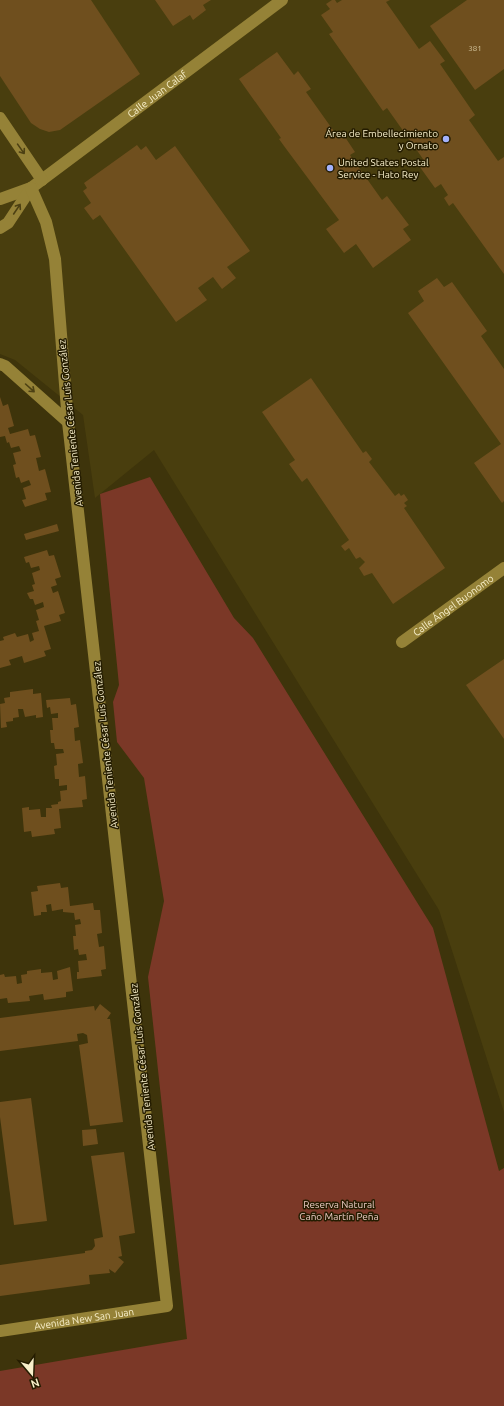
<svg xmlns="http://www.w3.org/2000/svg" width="504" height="1406" font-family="Ubuntu,sans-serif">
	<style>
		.built { fill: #493e0e }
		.green { fill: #7b3827 }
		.building { fill: #6f4f1e }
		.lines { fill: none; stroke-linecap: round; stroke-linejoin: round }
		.minor { stroke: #958237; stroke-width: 12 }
		.tertiary { stroke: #958237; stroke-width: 12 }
		.oneway { stroke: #4c4013 }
		.poi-dot { fill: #a4b2fc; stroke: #241c00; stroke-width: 1.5 }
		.labels { text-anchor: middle; stroke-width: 3; stroke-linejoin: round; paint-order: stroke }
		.number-label { font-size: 8px; fill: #d6c79f }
		.street-label { font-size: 10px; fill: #f8efca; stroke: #241c00 }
		.poi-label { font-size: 10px; fill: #f8efca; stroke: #241c00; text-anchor: end }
		.park-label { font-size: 10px; fill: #eecdc5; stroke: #241c00 }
	</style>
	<rect width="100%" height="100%" fill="#3e340b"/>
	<polygon class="built" points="0,0 504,0 504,1112 439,910 154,450 95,498 83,415 15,360 0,354"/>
	<polygon class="green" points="150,477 234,618 253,638 433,928 499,1171 504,1168 504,1406 0,1406 0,1371 187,1339 148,977 164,901 144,778 117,742 113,702 119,685 100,494"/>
	<g class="building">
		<polygon points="0,0 91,0 140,74 60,130 49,132 40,129 31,123 0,76"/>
		<polygon points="155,0 211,0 203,5 206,10 193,20 190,15 173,26"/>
		<polygon points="332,0 335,0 337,3 342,0 390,0 386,2 419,49 430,41 445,61 440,64 475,115 469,120 498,161 504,157 504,274 453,203 449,206 444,198 448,195 441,184 435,188 417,163 423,159 387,108 383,111 329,34 333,32 321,15 330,9 326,4"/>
		<polygon points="467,0 504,0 504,69 475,90 430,26"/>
		<polygon points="277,52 294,75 298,71 311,89 306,92 338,137 343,134 355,152 350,155 382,200 387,196 409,225 403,229 411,240 373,268 356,244 344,253 326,229 339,220 284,146 279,139 281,138 239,79"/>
		<polygon points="137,145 141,150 146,146 156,160 175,146 250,251 227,267 236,278 222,289 213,277 198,288 207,300 176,322 100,215 93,220 84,208 91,203 83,191 87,188 84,183"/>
		<polygon points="437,278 444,287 452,282 487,331 481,336 504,369 504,501 502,503 474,463 501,444 408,313 424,301 418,291"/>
		<polygon points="311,378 363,453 366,451 372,459 369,462 395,496 399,493 401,496 404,494 408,500 404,503 407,506 404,508 445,568 393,604 372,573 364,576 359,568 365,562 360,557 356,559 349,548 345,551 341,546 349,540 307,478 302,482 289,464 295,460 262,412"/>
		<polygon points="0,397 3,406 8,404 14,426 8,428 10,434 28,429 30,436 35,435 41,457 36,458 39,471 45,469 51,492 45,493 47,500 25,507 22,500 26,499 23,488 31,485 29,480 21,483 19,477 16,478 13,465 16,464 13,453 21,451 19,446 11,448 9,442 7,443 5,436 0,437"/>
		<polygon points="57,524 59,531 26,540 24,534"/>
		<polygon points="47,550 49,556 54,555 61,577 55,579 57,585 51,587 53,593 58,591 65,613 59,615 61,621 44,626 51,649 44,651 46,656 24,663 22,656 9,660 11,665 0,668 0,641 4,640 3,637 15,633 17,637 28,634 30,642 34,640 32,633 39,631 36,621 39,620 36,610 44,607 43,602 35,605 33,599 30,599 27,593 34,591 32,585 35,584 32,573 40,570 39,566 31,568 29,562 26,563 24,557"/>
		<polygon points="504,659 504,739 466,685"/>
		<polygon points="33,689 33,694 41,693 43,717 36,718 36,715 25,717 23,709 18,709 19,717 13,718 13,721 6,722 7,727 1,728 0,704 5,703 4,698 10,697 10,692"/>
		<polygon points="70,698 71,705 76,704 79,727 74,728 75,741 80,740 83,763 78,764 79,777 85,776 87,799 82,800 83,807 59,809 61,828 54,829 55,834 32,837 31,831 24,832 22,808 29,807 29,810 40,809 41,817 46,817 46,808 52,808 51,805 58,804 58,802 61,801 60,791 67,790 67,785 59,786 59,779 55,779 54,766 57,765 56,754 64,753 63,749 55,749 54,743 51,743 50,730 53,730 52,718 58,718 58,713 51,714 50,707 47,708 46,700"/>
		<polygon points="60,883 61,888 68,887 70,906 93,903 94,910 100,910 102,933 97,934 99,947 104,946 106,969 101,970 102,976 77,979 77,972 79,972 78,961 87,960 86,954 79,955 78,949 74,950 73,936 76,936 75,925 81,924 80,919 75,920 74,913 63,912 63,909 52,911 51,904 46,905 47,912 41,912 41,915 34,916 31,892 38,891 37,886"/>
		<polygon points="70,967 73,991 66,992 66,997 44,1000 43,994 29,996 30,1001 8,1003 7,998 0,999 0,975 4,974 5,977 16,976 17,984 22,983 21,975 27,974 27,971 41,969 41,973 52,972 53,980 58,979 57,971"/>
		<polygon points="100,1004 111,1013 107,1019 110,1019 123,1122 90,1126 79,1045 88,1043 87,1035 83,1033 77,1034 78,1041 0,1051 0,1018 94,1006 95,1011"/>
		<polygon points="31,1098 47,1221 14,1225 0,1117 0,1102"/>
		<polygon points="96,1129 98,1144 83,1146 82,1130"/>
		<polygon points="124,1152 135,1233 119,1236 122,1256 118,1257 124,1262 115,1273 109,1269 110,1273 89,1275 90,1284 0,1296 0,1265 85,1253 85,1251 92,1250 95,1246 94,1239 103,1237 91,1156"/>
	</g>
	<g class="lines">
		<g class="minor">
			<path id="s1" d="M0 199 31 188 282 0"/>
			<polyline points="0,228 8,223 31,188"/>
			<polyline points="0,364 5,366 68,422"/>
			<path id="s2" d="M402 642 504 568"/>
			<path id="s3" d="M0 1331 167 1306 68 422 55 259 46 222 31 188"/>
		</g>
		<polyline class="tertiary" points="0,118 42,180"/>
	</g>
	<defs><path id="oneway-shaft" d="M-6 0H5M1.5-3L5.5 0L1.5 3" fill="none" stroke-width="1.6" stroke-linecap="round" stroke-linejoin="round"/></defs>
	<g class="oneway">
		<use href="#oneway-shaft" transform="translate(21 149) rotate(55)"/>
		<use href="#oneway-shaft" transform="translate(17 209) rotate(-56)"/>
		<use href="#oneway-shaft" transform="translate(30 388) rotate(42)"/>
	</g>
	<g class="poi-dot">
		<circle cx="446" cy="139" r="4"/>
		<circle cx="330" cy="168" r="4"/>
	</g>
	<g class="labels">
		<g class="number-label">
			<text x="475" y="51">381</text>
		</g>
		<g class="street-label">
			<text dy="4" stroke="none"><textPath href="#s1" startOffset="190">Calle Juan Calaf</textPath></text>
			<text transform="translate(70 423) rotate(-96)" y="4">Avenida Teniente César Luis González</text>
			<text dy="4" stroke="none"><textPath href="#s2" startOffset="63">Calle Ángel Buonomo</textPath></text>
			<text transform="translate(105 745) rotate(-96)" y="4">Avenida Teniente César Luis González</text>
			<text transform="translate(142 1067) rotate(-96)" y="4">Avenida Teniente César Luis González</text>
			<text dy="4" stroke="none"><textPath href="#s3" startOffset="85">Avenida New San Juan</textPath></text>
		</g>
		<g class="poi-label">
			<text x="438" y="137">Área de Embellecimiento<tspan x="438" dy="12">y Ornato</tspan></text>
			<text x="338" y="166" text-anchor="start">United States Postal<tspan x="338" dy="12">Service - Hato Rey</tspan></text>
		</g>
		<g class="park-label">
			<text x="339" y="1208">Reserva Natural<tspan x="339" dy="12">Caño Martín Peña</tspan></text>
		</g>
	</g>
	<g transform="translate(32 1374) rotate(161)" stroke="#241c00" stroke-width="3" paint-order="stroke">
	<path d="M0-3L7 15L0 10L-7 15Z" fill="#f8efca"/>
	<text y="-6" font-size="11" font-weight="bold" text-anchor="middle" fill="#f8efca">N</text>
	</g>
</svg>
